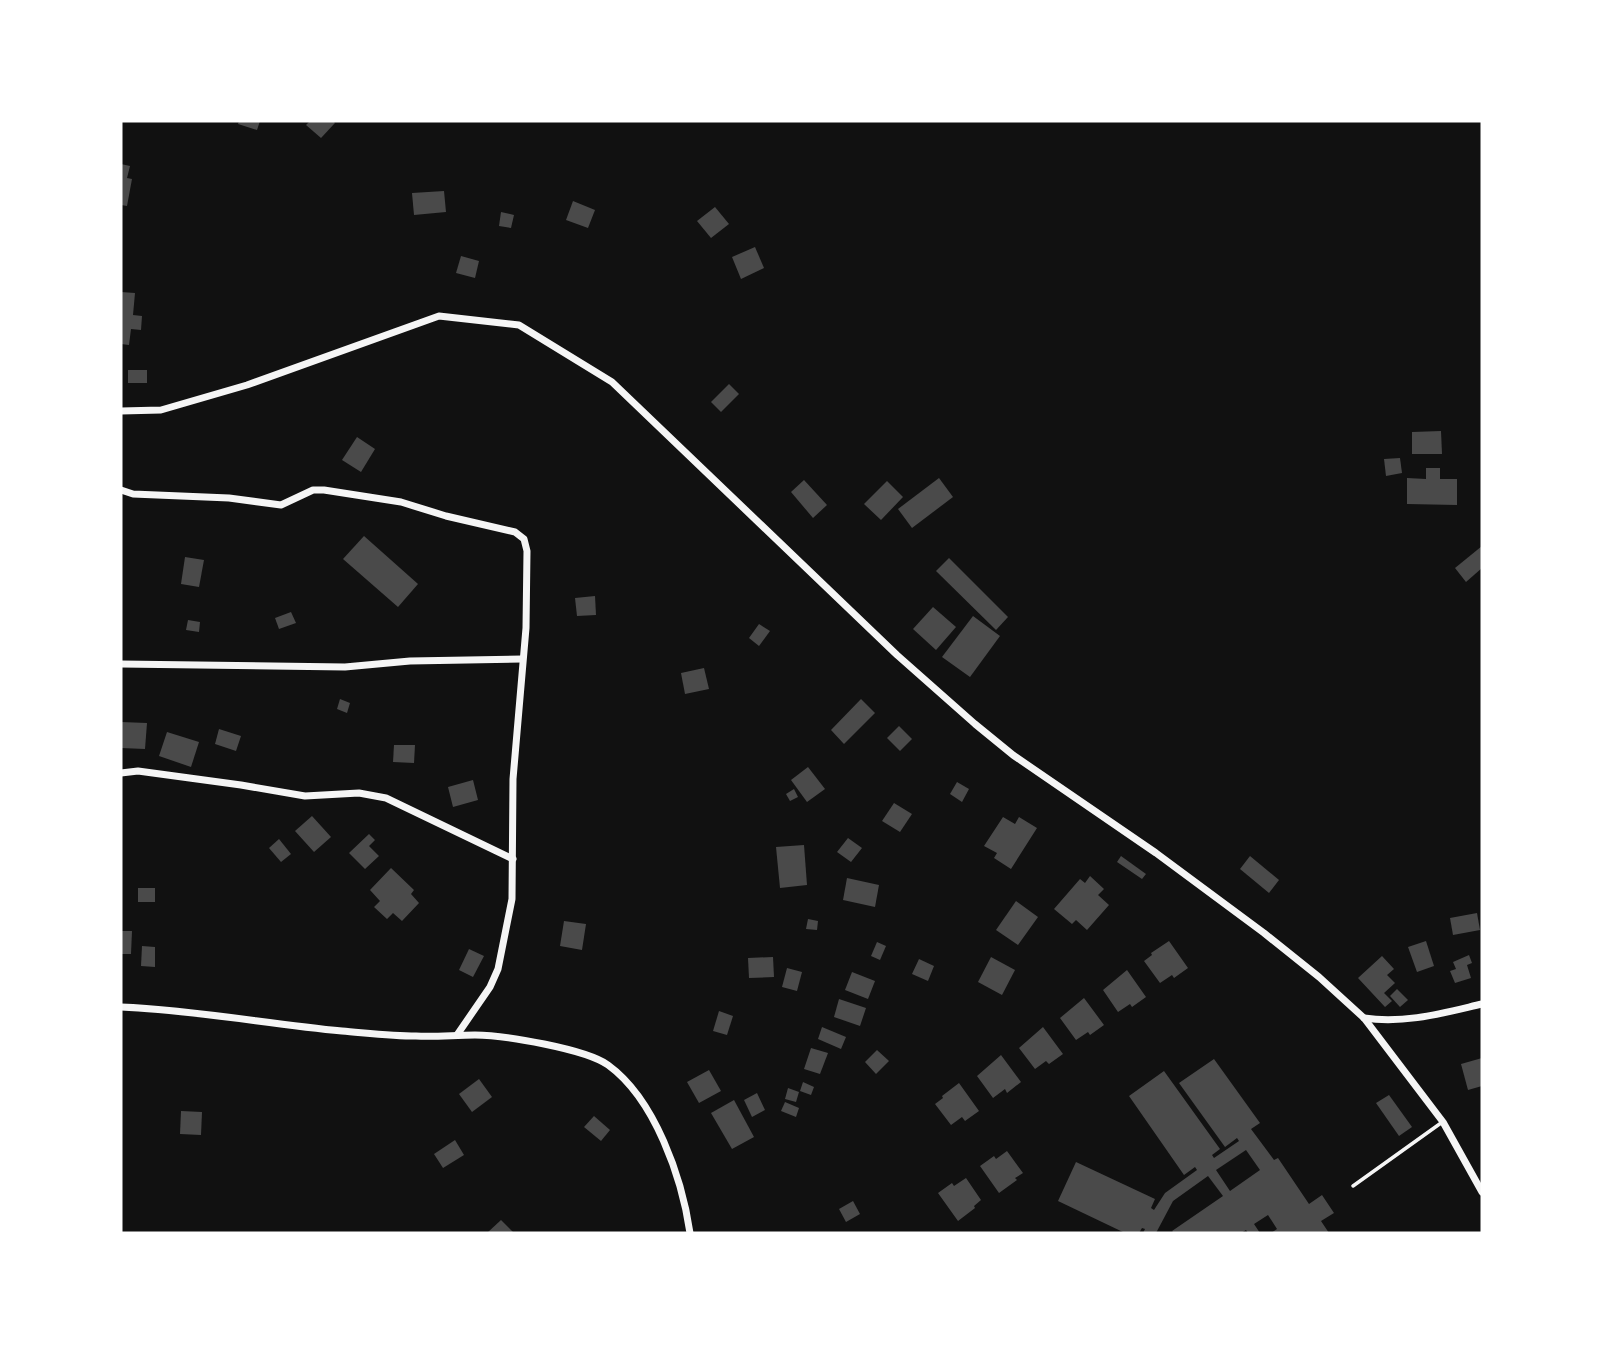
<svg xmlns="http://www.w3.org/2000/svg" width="1603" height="1354" font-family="'Open Sans',sans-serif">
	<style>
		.building { fill: #4a4a4a; fill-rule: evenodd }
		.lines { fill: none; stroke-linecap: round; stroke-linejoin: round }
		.service { stroke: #f5f5f5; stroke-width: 3.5 }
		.minor { stroke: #f5f5f5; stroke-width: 7 }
	</style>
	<rect width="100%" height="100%" fill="#111"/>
	<g class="building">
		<polygon points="239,121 260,121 257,130 238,124"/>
		<polygon points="310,121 333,121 335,123 321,138 306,125"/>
		<polygon points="121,164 130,166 127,178 132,179 127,206 121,205"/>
		<polygon points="444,191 446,212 414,215 412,193"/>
		<polygon points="573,201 595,210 588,228 566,220"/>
		<polygon points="715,207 729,224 711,238 697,221"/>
		<polygon points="501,212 514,215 511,228 499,226"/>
		<polygon points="755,247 764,268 741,279 732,257"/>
		<polygon points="461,256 479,261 475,278 456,273"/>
		<polygon points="121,292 135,293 133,315 142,316 141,330 131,329 129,345 121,344"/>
		<rect x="128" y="370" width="19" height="13"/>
		<polygon points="729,384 739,394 721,412 711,402"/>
		<polygon points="1441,431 1442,454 1412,454 1412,432"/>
		<polygon points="357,437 375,449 361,472 342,460"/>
		<polygon points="1400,458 1402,473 1386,476 1384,459"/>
		<polygon points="1426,468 1440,468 1440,479 1457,479 1457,505 1407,504 1407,478 1426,479"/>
		<polygon points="939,478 953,497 912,528 898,509"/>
		<polygon points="804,480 827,505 813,518 791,492"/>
		<polygon points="887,481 903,497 881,520 864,504"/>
		<polygon points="364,536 418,584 398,607 343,559"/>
		<polygon points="1482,546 1482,568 1466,582 1455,568"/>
		<polygon points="185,557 204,560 199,587 181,584"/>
		<polygon points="949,558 1008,617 996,630 936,571"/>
		<polygon points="595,596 596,615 577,616 575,598"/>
		<polygon points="933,607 956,627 936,650 913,629"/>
		<polygon points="291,612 296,623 279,629 275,618"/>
		<polygon points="973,616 1000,636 970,677 942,657"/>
		<polygon points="188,620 200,622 199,632 186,630"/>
		<polygon points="759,624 770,631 759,646 749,638"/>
		<polygon points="704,668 709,689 685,694 681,673"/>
		<polygon points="340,699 350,703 347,713 337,709"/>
		<polygon points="861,699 875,713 844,744 831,730"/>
		<polygon points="121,722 147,723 145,749 121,748"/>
		<polygon points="899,726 912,739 900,751 887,738"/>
		<polygon points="219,729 241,736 236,751 215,744"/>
		<polygon points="167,732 199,742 191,767 159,756"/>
		<polygon points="394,745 415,745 414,763 393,762"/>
		<polygon points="808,767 825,789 807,802 791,780"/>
		<polygon points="473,780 478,800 453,807 448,787"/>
		<polygon points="957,782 969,789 962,802 950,794"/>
		<polygon points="794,789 798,797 790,801 786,794"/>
		<polygon points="894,803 912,814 900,832 882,821"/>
		<polygon points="312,816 331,837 314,852 295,831"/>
		<polygon points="1003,817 1015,824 1019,817 1037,828 1011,869 994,858 997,853 984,846"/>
		<polygon points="369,834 375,840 369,846 379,856 365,869 349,853"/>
		<polygon points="848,838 862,848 851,862 837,852"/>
		<polygon points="279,839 291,854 281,862 269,848"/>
		<polygon points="804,845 807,885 780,888 776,847"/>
		<polygon points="1121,856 1146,874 1142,879 1117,862"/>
		<polygon points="1250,856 1279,880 1269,893 1240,869"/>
		<polygon points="391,868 414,890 411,894 419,903 402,921 393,913 387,919 374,907 380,901 370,890"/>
		<polygon points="1090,876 1104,889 1098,895 1109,905 1087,930 1076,920 1072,924 1054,909 1080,879 1085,883"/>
		<polygon points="847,878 879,885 875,907 843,900"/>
		<rect x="138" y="888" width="17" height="14"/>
		<polygon points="1016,901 1038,917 1018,945 996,930"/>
		<polygon points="1477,913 1480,930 1453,935 1450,918"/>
		<polygon points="808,919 818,921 817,930 806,929"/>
		<polygon points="564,921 586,924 582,950 560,946"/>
		<polygon points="121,931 132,931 131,954 121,954"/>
		<polygon points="1169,941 1188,968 1174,978 1172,975 1160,983 1144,961 1152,955 1151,953"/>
		<polygon points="1426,941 1434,966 1417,972 1408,947"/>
		<polygon points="877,942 886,946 880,960 871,956"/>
		<polygon points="142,946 155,947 155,967 141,966"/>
		<polygon points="469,949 484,956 473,977 459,970"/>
		<polygon points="1469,955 1472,963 1467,965 1471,978 1455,983 1450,971 1456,969 1453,962"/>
		<polygon points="1382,956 1394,969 1387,975 1395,983 1384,993 1392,1001 1385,1007 1358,978"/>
		<polygon points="773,957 774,977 749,978 748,958"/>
		<polygon points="991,957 1015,970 1002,995 978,982"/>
		<polygon points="919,959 934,966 928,981 912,974"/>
		<polygon points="787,968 802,972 797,991 782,987"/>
		<polygon points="1127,970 1146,997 1132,1007 1130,1004 1118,1012 1103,990"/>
		<polygon points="852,972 875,981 868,999 845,990"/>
		<polygon points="1397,989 1408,1000 1400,1007 1390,996"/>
		<polygon points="1084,998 1104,1025 1090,1035 1088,1032 1076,1040 1060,1018"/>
		<polygon points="839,999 866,1008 860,1026 834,1017"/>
		<polygon points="719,1011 733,1016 727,1035 713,1031"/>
		<polygon points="822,1027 846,1037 841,1049 818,1039"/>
		<polygon points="1043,1027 1063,1054 1049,1064 1046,1061 1035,1069 1019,1048"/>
		<polygon points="811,1048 828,1053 820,1074 804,1069"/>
		<polygon points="877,1050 889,1061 876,1074 865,1062"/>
		<polygon points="1001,1055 1021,1082 1007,1093 1005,1089 993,1098 977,1076"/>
		<polygon points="1482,1058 1482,1086 1468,1090 1461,1064"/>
		<path d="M1214 1059 1260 1123 1251 1129 1274 1160 1278 1158 1309 1204 1322 1195 1334 1213 1321 1221 1329 1233H1271L1277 1229 1268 1215 1254 1224 1260 1233H1248L1246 1230 1241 1233H1174L1172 1231 1223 1196 1208 1176 1173 1201 1156 1233H1143L1145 1229 1142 1228 1139 1233H1125L1058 1201 1076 1162 1155 1199 1151 1208 1154 1210 1165 1193 1197 1170 1195 1167 1184 1175 1129 1096 1164 1071 1220 1149 1212 1155 1214 1158 1239 1141 1237 1138 1225 1147 1179 1083ZM1246 1150 1260 1170 1230 1191 1216 1170Z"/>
		<polygon points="709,1070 721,1091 699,1103 687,1082"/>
		<polygon points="479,1079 492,1097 472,1112 459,1094"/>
		<polygon points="803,1082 814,1087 811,1095 800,1091"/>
		<polygon points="959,1083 979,1111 965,1121 962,1117 951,1125 935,1104 943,1098 942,1096"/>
		<polygon points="788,1088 799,1092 796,1102 785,1099"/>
		<polygon points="757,1093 765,1110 752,1117 744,1100"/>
		<polygon points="1389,1095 1412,1127 1399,1136 1376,1103"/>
		<polygon points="734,1100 754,1137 732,1149 711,1113"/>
		<polygon points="785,1102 799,1108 796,1117 781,1111"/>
		<polygon points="181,1111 202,1112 201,1135 180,1134"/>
		<polygon points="594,1116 610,1130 601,1141 584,1127"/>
		<polygon points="455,1140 464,1155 443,1168 434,1154"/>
		<polygon points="1007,1151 1023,1173 1015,1178 1017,1180 999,1193 980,1166 994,1156 996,1159"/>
		<polygon points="966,1178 981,1200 974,1206 975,1208 958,1221 938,1193 952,1183 954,1186"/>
		<polygon points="853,1201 860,1214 846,1222 839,1209"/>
		<polygon points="501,1220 514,1233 487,1233"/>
	</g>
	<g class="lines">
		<polyline class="service" points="1353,1186 1441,1123"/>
		<g class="minor">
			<polyline points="121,411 161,410 247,385 439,316 519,325 612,382 897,655 975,724 1013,755 1156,853 1264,933 1319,977 1364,1018 1443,1122 1482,1192"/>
			<polyline points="121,490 133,494 229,498 281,505 313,490 324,490 401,502 446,516 515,532 524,539 527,551 526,628 513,779 512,899 498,969 490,987 457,1035"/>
			<polyline points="121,664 345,667 410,661 522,659"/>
			<polyline points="121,773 138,771 241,785 305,796 359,793 386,798 513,859"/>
			<path d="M121 1007C195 1010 268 1024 342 1031 367 1033 392 1036 416 1036 436 1037 455 1035 475 1035 504 1035 586 1049 608 1065 655 1099 682 1178 690 1233"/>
			<path d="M1364 1018C1405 1024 1443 1013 1482 1004"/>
		</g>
	</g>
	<rect width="1603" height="1354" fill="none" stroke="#ffffff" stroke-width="245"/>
</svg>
